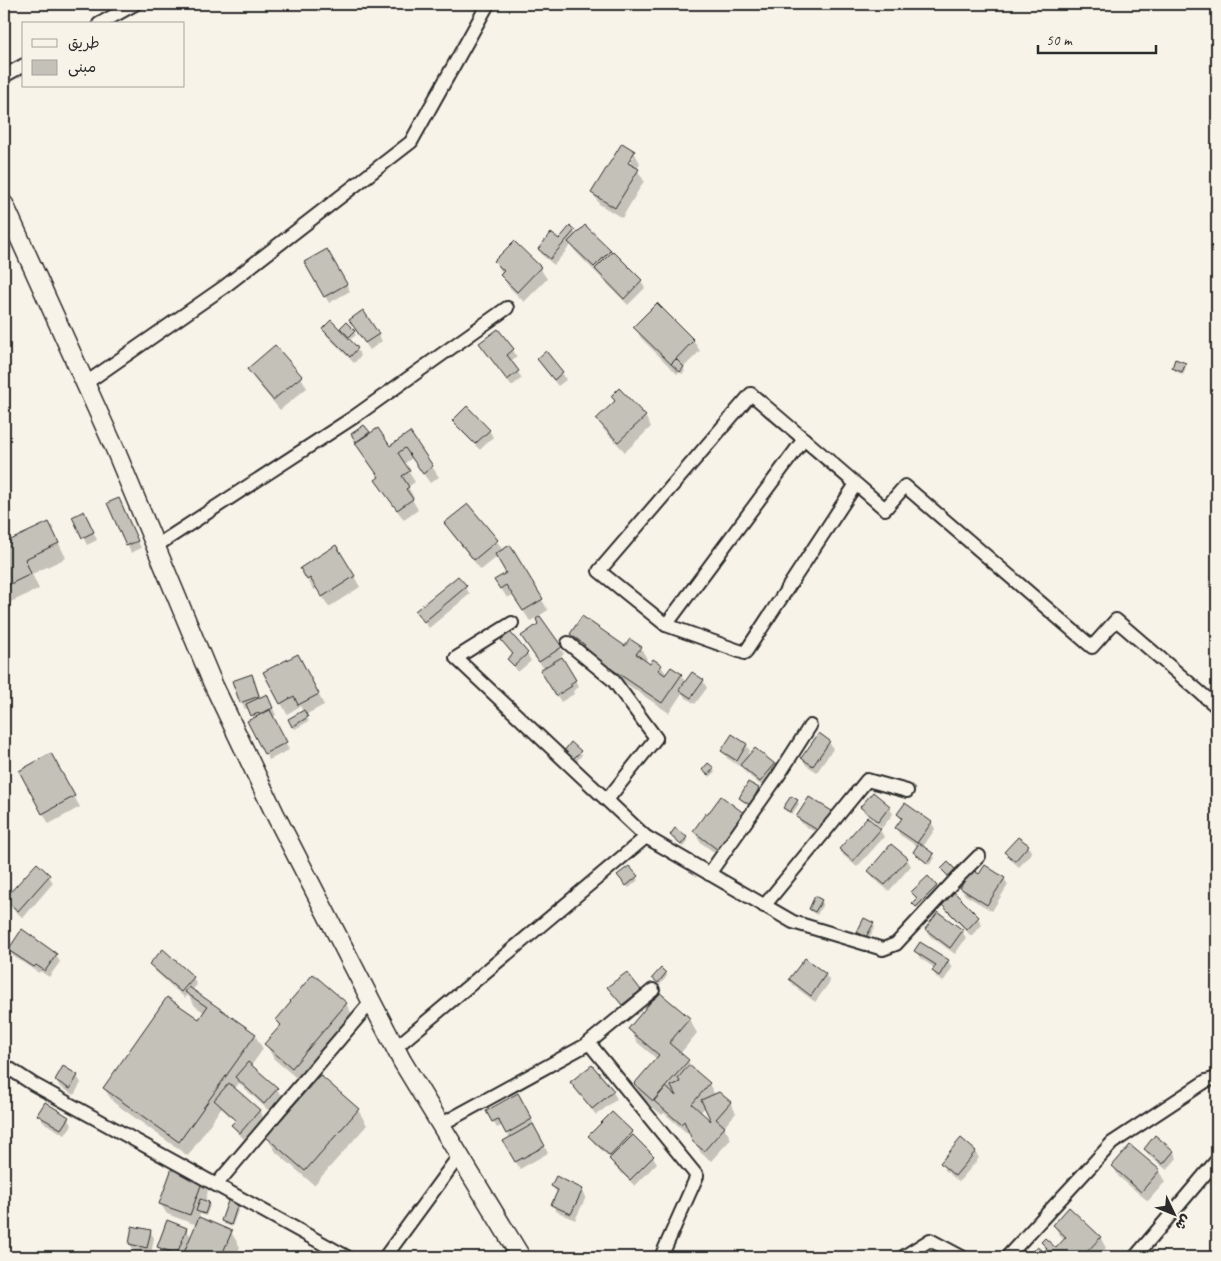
<svg xmlns="http://www.w3.org/2000/svg" width="1221" height="1261" font-family="Caveat,'Playpen Sans Arabic',sans-serif">
	<style>
		.shadow { fill: #0003; fill-rule: evenodd }
		.building { fill: #c4c1b9; stroke: #2b2b2b }
		.lines { fill: none; stroke-linecap: round; stroke-linejoin: round }
		.street-casing { stroke: #2b2b2b; stroke-width: 16 }
		.secondary-casing { stroke: #2b2b2b; stroke-width: 21 }
		.street { stroke: #f7f3e8; stroke-width: 12 }
		.secondary { stroke: #f7f3e8; stroke-width: 18 }
	</style>
	<rect width="100%" height="100%" fill="#f7f3e8"/>
	<filter id="ink" filterUnits="userSpaceOnUse"><feTurbulence type="fractalNoise" baseFrequency=".02" numOctaves="2"/><feDisplacementMap in="SourceGraphic" scale="10" xChannelSelector="R" yChannelSelector="G"/><feConvolveMatrix kernelMatrix="1 2 1 2 8 2 1 2 1" color-interpolation-filters="sRGB"/></filter>
	<g filter="url(#ink)">
		<g class="shadow">
			<path d="M634 152 640 163 637 169 644 181 622 218 599 204 593 193ZM631 156H634L626 169 624 168Z"/>
			<polygon points="574,231 576,236 610,251 611,254 613,253 641,281 645,288 628,305 574,250 571,245 554,265 543,256 539,249 559,241"/>
			<polygon points="514,242 540,268 547,279 524,302 508,286 502,275 503,274 495,262"/>
			<polygon points="327,251 350,291 329,303 306,262"/>
			<polygon points="331,322 357,349 361,356 354,363 327,336 323,329"/>
			<polygon points="635,327 693,340 700,351 683,368 685,371 682,374 679,372 677,374 641,338"/>
			<polygon points="354,328 378,334 382,341 370,350"/>
			<polygon points="343,331 354,332 356,335 351,339"/>
			<polygon points="485,350 513,350 517,357 510,362 522,378 512,386"/>
			<polygon points="538,359 562,373 566,380 558,386 542,366"/>
			<polygon points="1185,364 1186,367 1183,375 1175,371 1173,368"/>
			<polygon points="248,369 301,377 307,388 280,410 255,380"/>
			<polygon points="645,416 651,427 625,452 604,430 598,419"/>
			<polygon points="454,421 489,430 493,437 480,450 458,428"/>
			<polygon points="364,427 370,435 390,448 410,434 439,477 430,483 412,458 404,464 415,482 408,487 414,498 412,499 418,510 404,520 383,491 380,478 363,454 358,443 353,435"/>
			<polygon points="119,499 141,548 131,553 109,504"/>
			<polygon points="468,505 497,541 503,551 510,547 548,610 539,616 564,654 560,657 579,687 573,691 574,694 561,702 542,671 544,669 526,643 540,624 536,618 530,621 513,595 507,598 496,580 507,573 497,557 481,570 452,534 446,524"/>
			<polygon points="74,518 88,520 97,540 87,545"/>
			<polygon points="49,523 66,558 32,574 39,589 4,605 4,544"/>
			<polygon points="301,569 354,576 360,587 329,607 317,588 314,590"/>
			<polygon points="458,577 470,594 429,628 417,612"/>
			<polygon points="510,634 527,654 531,661 518,672 509,659 513,655 502,641"/>
			<polygon points="571,634 626,648 641,648 647,659 645,662 650,665 661,666 667,675 671,668 681,675 686,683 703,681 707,688 695,704 685,697 682,693 669,713 590,659 577,645"/>
			<polygon points="304,666 324,705 305,715 309,721 295,729 289,719 303,711 300,706 287,714 281,703"/>
			<polygon points="251,675 255,682 261,698 270,702 276,715 273,717 289,750 269,760 265,753 255,719 249,708 245,709 241,702"/>
			<polygon points="819,735 829,742 833,749 817,772 806,765 802,758"/>
			<polygon points="746,744 750,751 747,757 774,765 778,772 764,788 745,772 742,766 741,767 727,758 723,751"/>
			<polygon points="565,751 580,752 582,755 576,762"/>
			<polygon points="51,755 80,807 49,824 20,771"/>
			<polygon points="713,769 715,772 710,777 703,770"/>
			<polygon points="758,789 760,792 752,807 742,801 740,798"/>
			<polygon points="873,794 889,807 893,814 882,828 866,814 862,807"/>
			<polygon points="721,798 725,860 700,842 694,831 707,816"/>
			<polygon points="797,801 799,804 792,814 786,811 784,808"/>
			<polygon points="831,812 835,819 823,837 802,824 798,817"/>
			<polygon points="898,814 931,822 935,829 923,847 933,855 935,858 929,865 916,855 914,852 918,847 900,835 896,828 902,821"/>
			<polygon points="880,830 884,837 857,867 844,856 840,849"/>
			<polygon points="671,836 686,838 688,841 683,847 673,839"/>
			<polygon points="1028,846 1032,853 1019,867 1010,859 1006,852"/>
			<polygon points="907,859 911,866 889,891 873,878 869,871"/>
			<polygon points="37,865 49,876 53,883 23,918 10,906 6,899"/>
			<polygon points="629,867 638,880 629,888 621,878"/>
			<polygon points="980,876 1004,878 1008,885 992,911 965,895 961,888"/>
			<polygon points="936,886 940,893 921,913 913,903 916,899 913,893"/>
			<polygon points="953,893 978,918 982,925 971,936 946,910 942,904"/>
			<polygon points="821,901 823,904 817,915 812,912 810,909"/>
			<polygon points="938,913 962,931 966,938 955,954 930,936 926,929"/>
			<polygon points="873,924 875,927 868,940 860,935 858,932"/>
			<polygon points="9,950 56,955 60,962 49,977 40,971 39,973 13,956"/>
			<polygon points="916,951 948,961 952,968 943,982 937,978 933,971 935,968 920,958"/>
			<polygon points="805,960 826,975 830,982 815,1002 794,986 790,980"/>
			<polygon points="151,964 193,978 197,985 192,990 255,1035 263,1049 251,1066 277,1089 281,1096 268,1110 239,1083 235,1089 259,1110 263,1117 244,1139 237,1132 233,1125 236,1122 221,1108 188,1156 113,1102 104,1088 199,1021 205,1013 195,1006 188,995 185,998 155,971"/>
			<polygon points="666,973 667,976 660,985 654,978"/>
			<polygon points="313,976 346,1004 355,1019 301,1082 274,1059 266,1044 281,1027 277,1021"/>
			<polygon points="609,988 640,990 644,997 626,1011"/>
			<path d="M689 1019 697 1033 680 1054 688 1061 692 1069 709 1084 715 1095 730 1102 736 1113 724 1127 731 1139 711 1161 701 1153 690 1132 688 1134 664 1113 662 1115 643 1099 635 1084 657 1059 638 1043 629 1029ZM706 1106 714 1125 700 1113Z"/>
			<polygon points="77,1076 81,1083 74,1095 60,1087 56,1080"/>
			<polygon points="320,1077 358,1110 367,1125 314,1185 276,1152 267,1137"/>
			<polygon points="576,1089 613,1092 617,1099 596,1115"/>
			<polygon points="518,1095 535,1126 534,1127 548,1153 520,1169 504,1141 510,1138 503,1125 497,1128 488,1112"/>
			<polygon points="39,1115 68,1118 72,1125 65,1135 43,1122"/>
			<polygon points="632,1133 635,1139 653,1157 657,1163 635,1186 614,1166 610,1158 594,1143 590,1136"/>
			<polygon points="1145,1149 1173,1151 1177,1158 1167,1170 1149,1156"/>
			<polygon points="975,1151 979,1158 959,1182 945,1170 941,1163"/>
			<polygon points="1113,1166 1159,1171 1165,1182 1148,1201 1119,1177"/>
			<polygon points="202,1181 208,1191 205,1202 208,1203 210,1206 206,1216 200,1214 199,1218 231,1232 240,1247 235,1257 172,1257 163,1254 159,1247 186,1229 192,1238 197,1225 167,1214 160,1203"/>
			<polygon points="552,1186 582,1190 586,1197 575,1220 556,1211 552,1204 558,1194"/>
			<polygon points="230,1199 240,1205 232,1227 224,1224 222,1221"/>
			<polygon points="1054,1225 1100,1237 1106,1248 1098,1257 1034,1257 1032,1254 1044,1254 1047,1250 1042,1243 1056,1250 1065,1240 1060,1236"/>
			<polygon points="150,1231 154,1238 151,1255 134,1251 130,1244"/>
		</g>
		<g class="building">
			<polygon points="622,143 635,151 628,163 639,169 615,208 591,193"/>
			<polygon points="585,225 611,250 594,267 568,242"/>
			<polygon points="570,226 575,230 550,259 538,249 551,233 559,239"/>
			<polygon points="514,241 541,267 517,292 500,275 504,271 494,261"/>
			<polygon points="327,249 347,284 324,297 304,262"/>
			<polygon points="613,251 642,280 624,299 595,269"/>
			<polygon points="657,303 694,340 671,364 633,327"/>
			<polygon points="363,310 379,334 365,343 349,320"/>
			<polygon points="331,320 358,348 350,357 322,329"/>
			<polygon points="346,322 355,331 349,337 340,328"/>
			<polygon points="498,329 514,349 507,355 519,371 507,380 479,343"/>
			<polygon points="275,345 302,376 273,400 247,369"/>
			<polygon points="546,351 563,372 554,380 537,359"/>
			<polygon points="676,359 684,367 680,372 671,364"/>
			<polygon points="1175,359 1186,363 1182,372 1172,368"/>
			<polygon points="619,388 646,416 618,442 596,419 615,401 611,396"/>
			<polygon points="467,406 490,430 475,444 452,421"/>
			<polygon points="364,425 370,432 356,442 351,434"/>
			<polygon points="378,428 390,446 410,432 433,466 423,474 405,448 398,453 410,471 402,476 409,487 406,489 413,499 397,510 375,480 379,477 355,443"/>
			<polygon points="119,498 138,541 126,546 107,503"/>
			<polygon points="468,504 498,540 474,560 444,523"/>
			<polygon points="84,511 94,532 82,538 72,517"/>
			<polygon points="49,522 59,543 25,559 31,574 4,587 4,543"/>
			<polygon points="336,545 355,576 322,597 310,578 307,580 300,568"/>
			<polygon points="510,545 543,599 523,611 506,585 500,589 494,580 506,573 495,554"/>
			<polygon points="458,576 467,586 424,622 415,611"/>
			<polygon points="540,616 562,647 539,662 521,636 538,624 536,619"/>
			<polygon points="582,616 625,646 630,639 642,647 636,654 650,664 653,659 662,665 658,670 665,675 671,667 682,674 662,703 582,649 585,645 570,634"/>
			<polygon points="510,632 528,653 514,666 507,659 513,654 501,640"/>
			<polygon points="298,654 319,694 298,705 294,696 280,704 263,672"/>
			<polygon points="562,657 576,680 570,684 572,686 556,696 540,670"/>
			<polygon points="692,672 704,680 691,698 679,690"/>
			<polygon points="252,674 259,696 240,703 232,681"/>
			<polygon points="267,694 273,708 259,714 258,713 251,716 246,704"/>
			<polygon points="270,710 287,742 264,754 247,721"/>
			<polygon points="304,710 308,717 292,727 288,719"/>
			<polygon points="819,733 830,741 813,766 801,758"/>
			<polygon points="732,734 747,744 737,761 721,751"/>
			<polygon points="571,742 581,751 573,759 564,751"/>
			<polygon points="755,748 775,764 760,782 740,765"/>
			<polygon points="51,753 75,796 42,814 19,771"/>
			<polygon points="708,763 714,768 708,775 702,770"/>
			<polygon points="748,782 759,788 750,805 739,798"/>
			<polygon points="873,792 890,806 878,822 860,807"/>
			<polygon points="721,796 745,814 718,850 693,831 706,813 707,815"/>
			<polygon points="791,796 798,800 790,812 783,808"/>
			<polygon points="809,797 832,811 819,831 796,817"/>
			<polygon points="905,803 932,822 917,843 895,828 902,818 897,814"/>
			<polygon points="867,817 881,829 853,861 839,849"/>
			<polygon points="675,828 687,837 681,845 670,835"/>
			<polygon points="1018,837 1029,845 1015,861 1004,852"/>
			<polygon points="919,843 934,854 927,863 913,852"/>
			<polygon points="891,844 908,858 885,885 868,871"/>
			<polygon points="948,862 956,870 949,877 941,869"/>
			<polygon points="37,863 50,875 18,911 4,899"/>
			<polygon points="985,865 1005,878 987,905 960,888 972,869 979,874"/>
			<polygon points="629,866 638,876 626,886 617,875"/>
			<polygon points="928,876 937,886 916,907 912,903 917,898 911,892"/>
			<polygon points="953,891 979,917 967,930 940,903"/>
			<polygon points="815,896 822,900 815,912 809,909"/>
			<polygon points="938,912 963,930 950,948 925,929"/>
			<polygon points="864,918 874,923 866,937 857,932"/>
			<polygon points="22,929 57,954 45,971 36,965 34,967 8,950"/>
			<polygon points="920,942 949,960 939,976 932,971 936,965 914,951"/>
			<polygon points="163,949 194,977 181,992 149,964"/>
			<polygon points="805,958 826,974 811,996 789,979"/>
			<polygon points="661,968 666,973 658,983 652,978"/>
			<polygon points="627,972 641,990 622,1005 607,987"/>
			<polygon points="313,974 347,1003 292,1068 264,1044 281,1025 276,1020 291,1002 290,1001"/>
			<polygon points="189,987 256,1034 179,1142 103,1088 167,997 199,1019 207,1007 185,992"/>
			<polygon points="659,992 690,1018 669,1043 689,1060 653,1101 634,1084 659,1055 628,1029"/>
			<polygon points="248,1062 278,1088 264,1104 235,1077"/>
			<polygon points="592,1065 614,1091 592,1109 570,1082"/>
			<polygon points="689,1065 710,1083 692,1104 711,1121 701,1100 719,1092 731,1102 716,1119 725,1127 704,1151 693,1142 684,1121 681,1124 654,1101 666,1087 676,1096 671,1086 680,1082 678,1078"/>
			<polygon points="63,1066 78,1075 70,1089 55,1080"/>
			<polygon points="320,1075 359,1109 305,1171 266,1137"/>
			<polygon points="229,1083 260,1110 240,1133 231,1125 236,1120 214,1100"/>
			<polygon points="518,1093 532,1119 506,1134 498,1119 492,1122 486,1111"/>
			<polygon points="45,1102 69,1117 61,1129 37,1115"/>
			<polygon points="612,1112 633,1132 610,1156 588,1136"/>
			<polygon points="533,1124 545,1146 515,1162 503,1141"/>
			<polygon points="633,1135 654,1156 630,1180 609,1159"/>
			<polygon points="1155,1135 1174,1151 1163,1164 1144,1149"/>
			<polygon points="961,1138 976,1151 955,1176 940,1163"/>
			<polygon points="1130,1145 1160,1170 1141,1192 1112,1166"/>
			<polygon points="172,1168 203,1180 190,1215 159,1204"/>
			<polygon points="556,1176 583,1189 571,1214 551,1205 558,1190 551,1186"/>
			<polygon points="229,1198 239,1201 231,1225 221,1221"/>
			<polygon points="200,1199 209,1202 205,1214 196,1211"/>
			<polygon points="1069,1207 1101,1237 1082,1257 1034,1257 1031,1254 1037,1247 1044,1252 1047,1248 1041,1242 1045,1238 1056,1248 1066,1237 1053,1225"/>
			<polygon points="199,1217 232,1231 221,1257 182,1257"/>
			<polygon points="167,1220 187,1228 177,1254 157,1247"/>
			<polygon points="132,1226 151,1230 147,1248 129,1244"/>
		</g>
		<g class="lines">
			<defs>
				<g id="street">
					<polyline points="99,24 135,4"/>
					<polyline points="4,76 24,65"/>
					<polyline points="86,383 224,287 411,142 488,4"/>
					<path d="M856 484 745 653 666 625 599 571 751 394C796 432 841 471 885 509L905 486 1092 647 1116 620 1217 707"/>
					<polyline points="156,546 354,417 507,308"/>
					<polyline points="512,623 456,658 646,837 793,922 883,949 896,944 958,877 979,856"/>
					<polyline points="666,625 804,439"/>
					<polyline points="568,643 613,680 656,738 607,800"/>
					<polyline points="709,874 778,776 810,726"/>
					<polyline points="764,906 867,780 907,791"/>
					<polyline points="395,1048 646,837"/>
					<polyline points="593,1048 697,1176 661,1257"/>
					<polyline points="4,1065 33,1084 347,1257"/>
					<polyline points="440,1125 586,1045 653,990"/>
					<polyline points="216,1185 371,1002"/>
					<polyline points="385,1257 459,1156"/>
					<polyline points="903,1257 930,1240 962,1257"/>
					<polyline points="1007,1257 1112,1143 1206,1081 1217,1078"/>
					<polyline points="1135,1257 1217,1160"/>
				</g>
				<polyline id="secondary" points="4,204 115,449 213,684 275,814 402,1061 521,1257"/>
			</defs>
			<use href="#street" class="street-casing"/>
			<use href="#secondary" class="secondary-casing"/>
			<use href="#street" class="street"/>
			<use href="#secondary" class="secondary"/>
		</g>
	</g>
	<rect width="1221" height="1261" fill="none" stroke="#f7f3e8" stroke-width="20"/>
	<rect x="10" y="10" width="1201" height="1241" fill="none" stroke="#2b2b2b" stroke-width="2" filter="url(#ink)"/>
	<rect x="22" y="22" width="162" height="65" fill="#f7f3e8" stroke="#a5a39c"/>
	<rect x="32" y="39" width="25" height="8" fill="#f7f3e8" stroke="#a5a39c"/>
	<text x="68" y="48" font-size="15" fill="#2b2b2b">طريق</text>
	<rect x="32" y="60" width="25" height="15" fill="#c4c1b9" stroke="#a5a39c"/>
	<text x="68" y="72" font-size="15" fill="#2b2b2b">مبنى</text>
	<g transform="translate(1174 1214) rotate(133)" stroke="#f7f3e8" stroke-width="4" paint-order="stroke">
	<path d="M0-4L9 19L0 12L-9 19Z" fill="#2b2b2b"/>
	<text y="-8" font-size="14" font-weight="bold" text-anchor="middle" fill="#2b2b2b">ش</text>
	</g>
	<path d="M1038 45v8h118v-8" fill="none" stroke="#2b2b2b" stroke-width="2.5"/>
	<text x="1046" y="45" font-size="15" fill="#2b2b2b" stroke="#f7f3e8" stroke-width="4" paint-order="stroke">50 m</text>
</svg>
